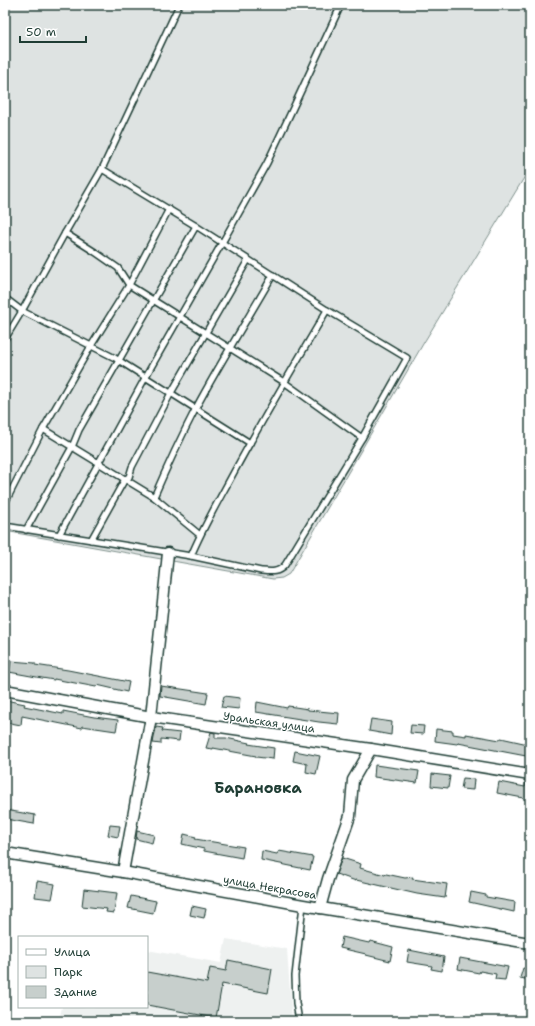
<svg xmlns="http://www.w3.org/2000/svg" width="535" height="1026" font-family="'Shantell Sans',sans-serif">
	<style>
		.built { fill: #eef1f0 }
		.green { fill: #dee3e2; stroke: #7e908b }
		.building { fill: #c7cfcc; stroke: #1f3d34 }
		.lines { fill: none; stroke-linecap: round; stroke-linejoin: round }
		.lane-casing { stroke: #1f3d34; stroke-width: 8 }
		.street-casing { stroke: #1f3d34; stroke-width: 13 }
		.lane { stroke: #fff; stroke-width: 5 }
		.street { stroke: #fff; stroke-width: 10 }
		.labels { text-anchor: middle; stroke-width: 3; stroke-linejoin: round; paint-order: stroke }
		.street-label { font-size: 11px; fill: #1f3d34; stroke: #fff }
		.district-label { font-size: 15px; font-weight: bold; fill: #1f3d34; stroke: #fff }
	</style>
	<rect width="100%" height="100%" fill="#fff"/>
	<filter id="ink" filterUnits="userSpaceOnUse"><feTurbulence type="fractalNoise" baseFrequency=".025" numOctaves="2"/><feDisplacementMap in="SourceGraphic" scale="8" xChannelSelector="R" yChannelSelector="G"/><feConvolveMatrix kernelMatrix="1 2 1 2 8 2 1 2 1" color-interpolation-filters="sRGB"/></filter>
	<g filter="url(#ink)">
		<polygon class="built" points="226,939 287,949 292,1021 59,1021 62,1007 147,1007 147,950 221,963"/>
		<polygon class="green" points="5,5 498,5 530,10 530,168 423,344 289,574 282,578 273,579 5,531"/>
		<g class="building">
			<polygon points="11,661 35,663 35,665 68,670 129,682 127,692 97,685 96,687 54,679 54,680 42,678 9,672"/>
			<polygon points="161,686 208,693 206,704 160,696"/>
			<polygon points="224,696 240,698 239,709 221,707"/>
			<polygon points="5,700 25,704 24,706 63,714 63,711 94,717 118,720 116,731 82,726 82,728 22,716 21,725 5,722"/>
			<polygon points="257,702 287,708 288,706 308,709 308,710 339,713 338,724 319,722 256,712"/>
			<polygon points="371,719 392,722 391,735 369,731"/>
			<polygon points="411,725 424,726 423,734 410,733"/>
			<polygon points="156,727 163,728 162,731 180,733 179,741 161,739 161,744 153,743"/>
			<polygon points="436,729 453,731 453,734 466,736 466,734 500,740 501,738 528,744 526,756 458,743 457,744 435,741"/>
			<polygon points="211,732 215,733 215,738 226,738 249,743 248,744 274,748 273,759 256,757 256,756 213,748 213,749 206,748"/>
			<polygon points="295,751 320,756 316,774 306,772 307,764 293,761"/>
			<polygon points="375,765 419,771 417,783 374,777"/>
			<polygon points="432,774 450,776 448,788 431,786"/>
			<polygon points="463,778 474,779 473,790 461,789"/>
			<polygon points="526,781 530,781 530,800 523,799 523,798 497,793 499,782 525,787"/>
			<polygon points="5,810 35,815 34,824 5,819"/>
			<polygon points="110,825 120,826 118,837 108,835"/>
			<polygon points="137,831 154,835 152,843 136,839"/>
			<polygon points="184,834 196,837 195,839 244,847 242,858 204,851 204,849 182,844"/>
			<polygon points="262,851 277,854 279,851 313,857 310,870 261,860"/>
			<polygon points="342,858 361,864 360,868 385,875 386,874 405,878 413,877 412,879 447,884 445,898 417,894 356,880 356,881 336,874"/>
			<polygon points="37,881 55,884 52,899 35,897"/>
			<polygon points="84,889 117,893 114,913 106,912 107,909 82,906"/>
			<polygon points="471,892 486,895 486,897 515,902 514,912 469,902"/>
			<polygon points="131,896 156,901 153,913 128,908"/>
			<polygon points="192,906 206,909 204,918 190,915"/>
			<polygon points="342,937 369,943 370,941 393,947 390,961 366,955 366,954 340,948"/>
			<polygon points="409,950 444,957 442,971 431,969 432,966 407,962"/>
			<polygon points="460,958 508,967 505,980 495,979 496,974 480,971 479,973 458,969"/>
			<polygon points="228,960 272,969 268,993 222,984 216,1018 147,1005 147,972 207,983 210,968 226,971"/>
			<polygon points="523,968 530,969 530,980 520,978"/>
		</g>
		<g class="lines">
			<defs>
				<g id="lane">
					<polyline points="65,233 95,252 118,268 129,285 284,382 362,438"/>
					<polyline points="5,298 22,311 115,358 250,443"/>
					<polyline points="5,339 22,311 65,233 102,169 179,5"/>
					<polyline points="43,429 154,497 200,535"/>
					<path d="M154 497C167 467 181 437 196 408 220 363 247 320 273 275"/>
					<polyline points="5,503 43,429 91,346 129,285 169,209"/>
					<path d="M5 526 191 556 261 571C271 572 278 573 285 565L362 438 407 358 327 310 196 226 102 169"/>
					<polyline points="26,530 72,447 79,430 196,226"/>
					<polyline points="59,535 150,369 222,243 267,163 293,108 341,5"/>
					<polyline points="91,540 125,479 129,477 132,467 171,393 248,260"/>
					<path d="M191 556C203 527 219 500 234 472 264 417 295 364 327 310"/>
					<polyline points="299,1021 296,1003 295,976 303,905"/>
				</g>
				<g id="street">
					<polyline points="5,690 151,717 371,749 530,775"/>
					<polyline points="5,853 123,872 303,905 517,941 530,943"/>
					<polyline points="123,872 151,717 168,553"/>
					<polyline points="320,908 328,879 350,816 353,780 371,749"/>
				</g>
			</defs>
			<use href="#lane" class="lane-casing"/>
			<use href="#street" class="street-casing"/>
			<use href="#lane" class="lane"/>
			<use href="#street" class="street"/>
		</g>
	</g>
	<g class="labels">
		<g class="street-label">
			<text transform="translate(269 722) rotate(8)" y="4">Уральская улица</text>
			<text transform="translate(270 887) rotate(10)" y="4">улица Некрасова</text>
		</g>
		<g class="district-label">
			<text x="258" y="793">Барановка</text>
		</g>
	</g>
	<rect width="535" height="1026" fill="none" stroke="#fff" stroke-width="20"/>
	<rect x="10" y="10" width="515" height="1006" fill="none" stroke="#1f3d34" stroke-width="1.5" filter="url(#ink)"/>
	<rect x="18" y="936" width="130" height="72" fill="#ffffff" stroke="#a5b1ae"/>
	<rect x="26" y="949" width="20" height="6" fill="#ffffff" stroke="#a5b1ae"/>
	<text x="54" y="956" font-size="12" fill="#1f3d34">Улица</text>
	<rect x="26" y="966" width="20" height="12" fill="#dee3e2" stroke="#a5b1ae"/>
	<text x="54" y="976" font-size="12" fill="#1f3d34">Парк</text>
	<rect x="26" y="986" width="20" height="12" fill="#c7cfcc" stroke="#a5b1ae"/>
	<text x="54" y="996" font-size="12" fill="#1f3d34">Здание</text>
	<path d="M20 36v6h66v-6" fill="none" stroke="#1f3d34" stroke-width="2"/>
	<text x="26" y="36" font-size="12" fill="#1f3d34" stroke="#ffffff" stroke-width="3" paint-order="stroke">50 m</text>
</svg>
